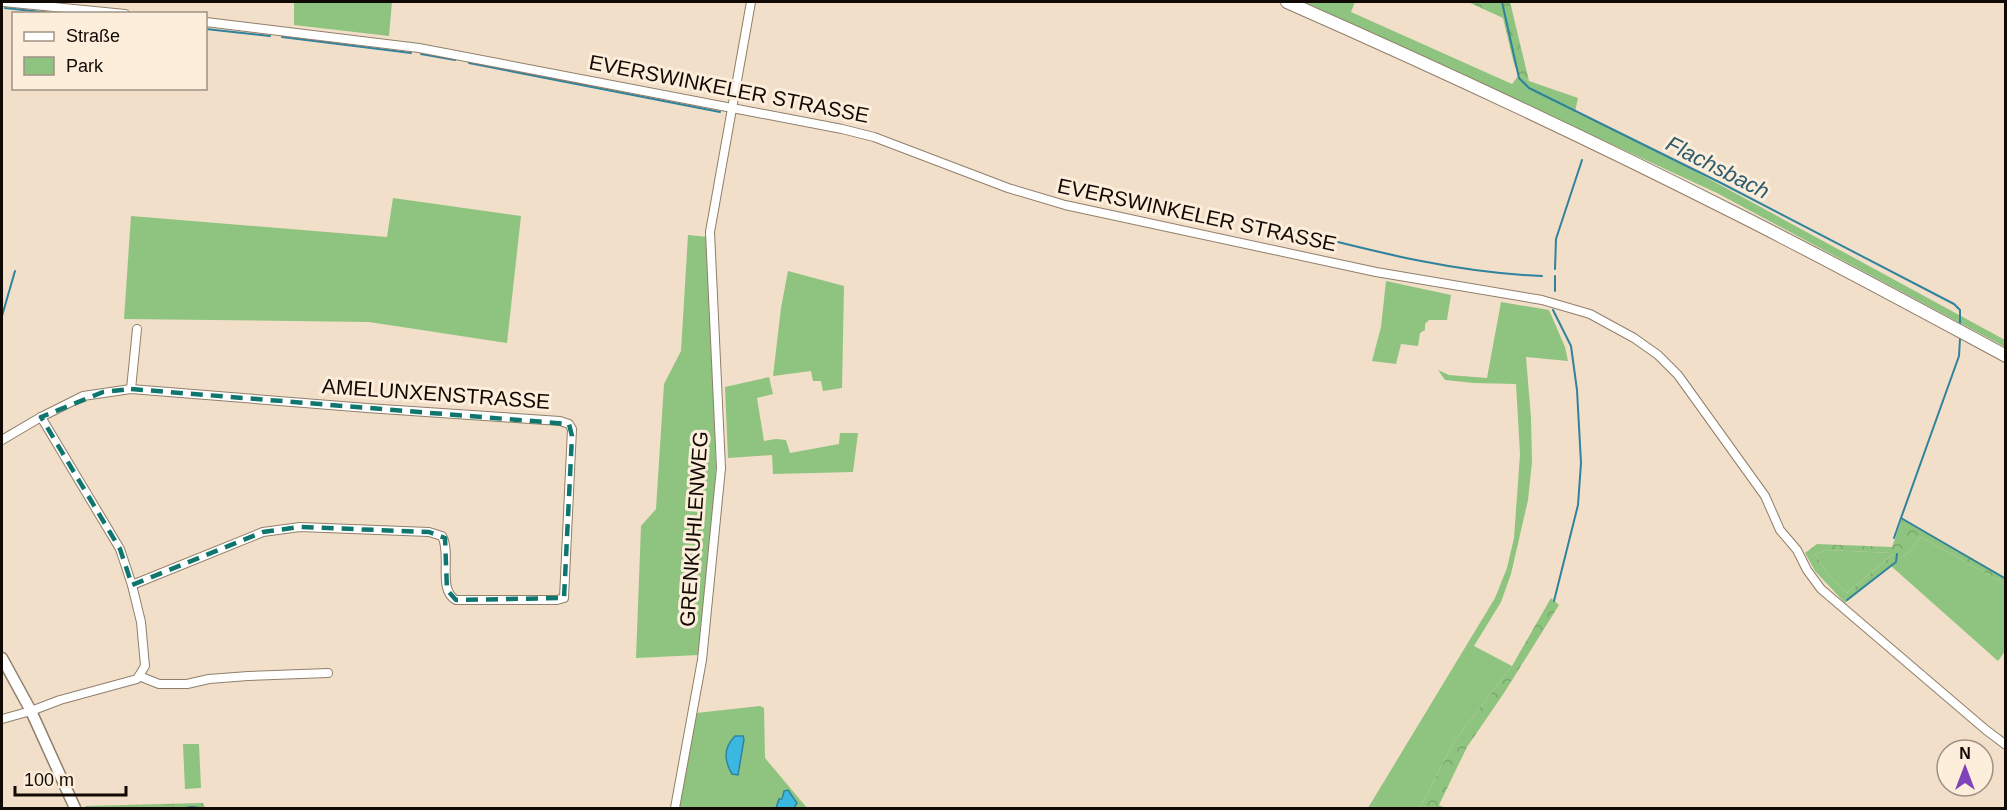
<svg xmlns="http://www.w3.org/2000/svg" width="2007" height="810" font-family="Helvetica,sans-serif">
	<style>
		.green { fill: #8ec47f; fill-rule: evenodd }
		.forest { fill: url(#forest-crowns); fill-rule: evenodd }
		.park { fill: url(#park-tufts) }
		.water { fill: #3cb7df; stroke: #2f839d; stroke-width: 1.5 }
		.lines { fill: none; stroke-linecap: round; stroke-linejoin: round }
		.stream { stroke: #2f839d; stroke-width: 2 }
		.minor-casing { stroke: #907f6a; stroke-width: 10 }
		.tertiary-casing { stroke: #907f6a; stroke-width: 13 }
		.secondary-casing { stroke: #907f6a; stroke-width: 14 }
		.minor { stroke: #fff; stroke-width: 8 }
		.tertiary { stroke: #fff; stroke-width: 10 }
		.secondary { stroke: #fff; stroke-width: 12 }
		.marked { fill: none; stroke: #0f766e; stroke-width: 4.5; stroke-dasharray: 12 8; stroke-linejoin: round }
		.labels { text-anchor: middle; stroke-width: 6; stroke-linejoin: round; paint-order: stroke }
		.street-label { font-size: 21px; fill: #110a04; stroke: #fdeddb }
		.water-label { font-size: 22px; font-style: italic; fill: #2b5c6e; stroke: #fdeddb }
	</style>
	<defs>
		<pattern id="forest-crowns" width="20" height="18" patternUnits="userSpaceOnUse" patternTransform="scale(1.5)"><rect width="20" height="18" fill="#8ec47f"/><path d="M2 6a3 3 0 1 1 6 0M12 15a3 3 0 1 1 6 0" fill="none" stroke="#79a76c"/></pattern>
		<pattern id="park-tufts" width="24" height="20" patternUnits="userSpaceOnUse" patternTransform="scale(1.5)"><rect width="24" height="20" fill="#8ec47f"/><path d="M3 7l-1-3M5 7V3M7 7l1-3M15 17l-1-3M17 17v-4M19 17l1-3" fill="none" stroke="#79a76c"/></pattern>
	</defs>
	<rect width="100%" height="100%" fill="#f2dfc9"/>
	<g class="green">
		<polygon points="294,2 392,2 389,36 294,25"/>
		<polygon points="1304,2 1355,2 1351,12 1512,84 1519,75 1529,81 1578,98 1575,112 1656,150 2005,340 2005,347 1717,193"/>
		<polygon points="393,198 521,216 507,343 369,322 124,319 131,216 387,237"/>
		<polygon points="688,235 708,237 716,466 710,559 698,655 636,658 641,526 656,509 664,384 681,351"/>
		<polygon points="788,271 844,286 842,388 823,391 821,381 813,381 811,371 773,376 781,308"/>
		<polygon points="1386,281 1451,295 1447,320 1429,320 1425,324 1425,330 1420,333 1418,346 1401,344 1396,364 1372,361 1381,327"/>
		<polygon points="1501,302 1549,310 1565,347 1568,361 1526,357 1531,418 1532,462 1528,500 1511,574 1501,602 1474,646 1512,666 1455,740 1420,808 1368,808 1495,598 1507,568 1514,538 1520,454 1516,384 1474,383 1445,380 1438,370 1449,375 1487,378"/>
		<polygon points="769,377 773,394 757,398 764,441 776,439 786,440 790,453 839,444 840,433 858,433 853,472 773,474 772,455 728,458 725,387"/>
		<polygon points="1921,537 2005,584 2005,651 1998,661 1891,566 1910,551"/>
		<polygon points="1827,550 1894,553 1847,593 1828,575 1815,554"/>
		<path d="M760 706 764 708 765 758 807 808H794L795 807 783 795 776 808H678L696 713ZM731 739H744L738 775 732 774C722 759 725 755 731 739Z"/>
		<polygon points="183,744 199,744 201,788 185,789"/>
	</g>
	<g class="forest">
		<polygon points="1468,2 1510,2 1529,81 1519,75 1514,64 1503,18"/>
		<path d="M1902 519 2005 577V584L1921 537 1910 551 1845 603 1815 571 1805 553 1817 544 1892 547ZM1827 550 1893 553V554L1847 593 1828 575 1815 554Z"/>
		<polygon points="1551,598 1559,605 1504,693 1467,747 1439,805 1445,808 1420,808 1455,740 1512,666"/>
	</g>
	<polygon class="park" points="203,803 205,808 86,808 85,806"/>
	<g class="water">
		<path d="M735 736H743L744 739 738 775 732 774C724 761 723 748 735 736Z"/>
		<polygon points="788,790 797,803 794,808 776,808 779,799 782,799 784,791"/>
	</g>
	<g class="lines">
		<g class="stream">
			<polyline points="1502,2 1519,78 1529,88 1721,183 1954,304 1960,310 1960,325"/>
			<polyline points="5,8 60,14"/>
			<polyline points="206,29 270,36"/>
			<polyline points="282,37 411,53"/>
			<polyline points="2,41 2,52"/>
			<polyline points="421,54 455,60"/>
			<polyline points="469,63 720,112"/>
			<path d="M1294 231C1376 252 1457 273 1542 276"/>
			<polyline points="1555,269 1556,239 1582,160"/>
			<polyline points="1555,276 1555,291"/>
			<polyline points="1553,310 1571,346 1577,390 1581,463 1578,505 1554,601"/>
			<polyline points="2,316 15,271"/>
			<polyline points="1960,339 1959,356 1901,518 2006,579"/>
			<polyline points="1894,538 1901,518"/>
			<polyline points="1847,600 1896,562 1897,554"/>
			<polyline points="185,808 192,807 200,808"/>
		</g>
		<defs>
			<g id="minor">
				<polyline points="3,2 125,14"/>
				<polyline points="206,22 419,48 842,129 874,137 1008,188 1065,205 1376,272 1542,300 1590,314 1634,338 1658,355 1678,375 1765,496 1780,530 1797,550 1807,570 1821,589 1986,730 2006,745"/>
				<polyline points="131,389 137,329"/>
				<path d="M2 440 41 417 83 396 131 389 367 408 560 421 569 424 572 429 564 598 557 600H456C437 590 452 554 442 536L429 532 300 527 263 532 132 585"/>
				<polyline points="139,676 159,684 187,684 209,679 248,676 328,673"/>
				<polyline points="2,719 31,711 60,700 137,679 145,666 141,622 132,585 120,549 41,417"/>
				<polyline points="675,808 702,660 721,468 710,232 751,2"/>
			</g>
			<polyline id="tertiary" points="2,658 31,711 75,808"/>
			<path id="secondary" d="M1287 2C1437 68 1587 138 1733 212 1825 258 1915 307 2006 356"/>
		</defs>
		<use href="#minor" class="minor-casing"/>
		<use href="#tertiary" class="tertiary-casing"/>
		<use href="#secondary" class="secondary-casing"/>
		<use href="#minor" class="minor"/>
		<use href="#tertiary" class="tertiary"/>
		<use href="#secondary" class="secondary"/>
	</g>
	<path class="marked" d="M131 389 569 424 572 436 564 598 456 600 447 590 445 538 429 532 300 527 263 532 132 585 120 549 41 417 103 392Z"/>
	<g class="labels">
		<g class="street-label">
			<text transform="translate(729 89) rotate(11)" y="7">EVERSWINKELER STRASSE</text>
			<text transform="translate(1197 215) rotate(12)" y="7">EVERSWINKELER STRASSE</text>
			<text transform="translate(436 394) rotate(4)" y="7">AMELUNXENSTRASSE</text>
			<text transform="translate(694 529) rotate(-86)" y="7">GRENKUHLENWEG</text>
		</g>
		<g class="water-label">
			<text transform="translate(1718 167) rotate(27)" y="8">Flachsbach</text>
		</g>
	</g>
	<rect width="2007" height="810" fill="none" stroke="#110a04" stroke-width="6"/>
	<rect x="12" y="12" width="195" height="78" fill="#fdeddb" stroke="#9f9285" stroke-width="1.5"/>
	<rect x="24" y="32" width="30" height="9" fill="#ffffff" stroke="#9f9285" stroke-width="1.5"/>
	<text x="66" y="42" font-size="18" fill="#110a04">Straße</text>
	<rect x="24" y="57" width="30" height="18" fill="#8ec47f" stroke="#9f9285" stroke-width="1.5"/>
	<text x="66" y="72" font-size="18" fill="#110a04">Park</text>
	<g transform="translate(1965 768)"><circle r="28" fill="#fdeddb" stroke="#9f9285" stroke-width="1.5"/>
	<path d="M0-4.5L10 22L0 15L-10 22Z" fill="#8043b9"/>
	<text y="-9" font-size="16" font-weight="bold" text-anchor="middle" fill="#110a04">N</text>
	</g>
	<path d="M15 786v9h111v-9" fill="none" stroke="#110a04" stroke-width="3"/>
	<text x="24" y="786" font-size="18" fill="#110a04" stroke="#fdeddb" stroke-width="4.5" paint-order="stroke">100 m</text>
</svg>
